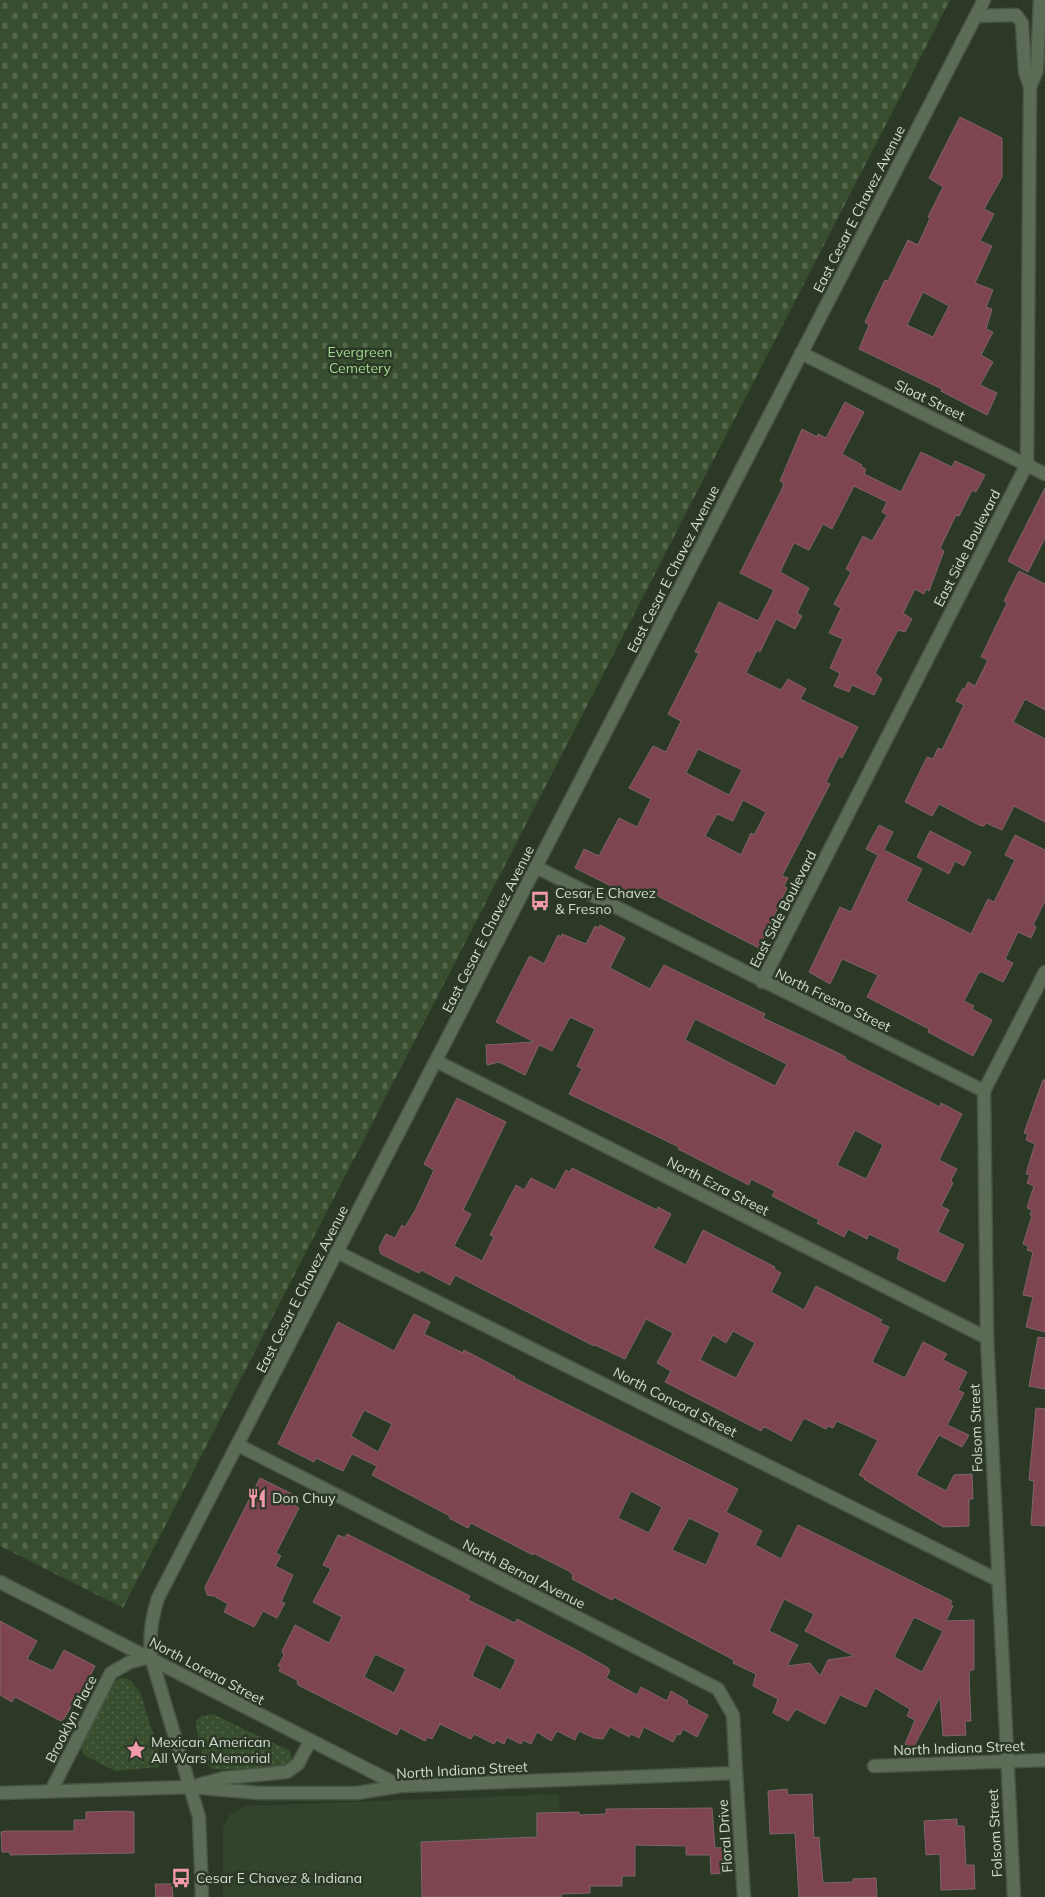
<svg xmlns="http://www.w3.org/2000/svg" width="1045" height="1897" font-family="Mulish,sans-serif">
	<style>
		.built { fill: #32442b }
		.green { fill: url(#green-dots) }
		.cemetery { fill: url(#cemetery-stones) }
		.building { fill: #7e4450; stroke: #806469; fill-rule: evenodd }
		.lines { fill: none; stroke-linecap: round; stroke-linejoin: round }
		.street-casing { stroke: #495544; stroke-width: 15 }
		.secondary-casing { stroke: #495544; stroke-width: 15 }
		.street { stroke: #5d6c57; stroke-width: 12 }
		.secondary { stroke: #5d6c57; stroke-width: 12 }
		.labels { text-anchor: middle; stroke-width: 5; stroke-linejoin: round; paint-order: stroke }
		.street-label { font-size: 14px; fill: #d3dcd0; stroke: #2b3926 }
		.park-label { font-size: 14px; fill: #a4d890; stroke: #2b3926 }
		.poi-label { font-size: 14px; fill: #d3dcd0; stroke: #2b3926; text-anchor: start }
	</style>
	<defs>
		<pattern id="green-dots" width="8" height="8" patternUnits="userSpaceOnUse" patternTransform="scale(1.25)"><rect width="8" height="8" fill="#384e2f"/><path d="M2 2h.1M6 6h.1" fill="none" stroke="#54674c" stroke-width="1.8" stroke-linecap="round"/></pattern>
		<pattern id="cemetery-stones" width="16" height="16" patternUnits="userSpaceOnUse" patternTransform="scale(1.25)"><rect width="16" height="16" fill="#384e2f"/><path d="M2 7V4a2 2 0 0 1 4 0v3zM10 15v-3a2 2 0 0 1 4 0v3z" fill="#54674c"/></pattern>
	</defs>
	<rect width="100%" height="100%" fill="#2b3926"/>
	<polygon class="built" points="559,1794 562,1897 223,1897 223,1827 230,1814 246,1806"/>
	<g class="green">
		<polygon points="120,1678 129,1679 140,1692 161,1759 159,1767 115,1771 84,1755 81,1747 112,1684"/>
		<path d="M213 1714 290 1751 292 1759 288 1768 283 1770 212 1769C202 1759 196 1734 196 1720L202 1716Z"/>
	</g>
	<polygon class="cemetery" points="0,0 950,0 123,1608 0,1546"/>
	<g class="building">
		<path d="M960 117 1002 138V177L984 209 994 214 980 241 992 246 975 283 993 290 986 307 992 309 986 329 993 332 981 355 993 362 980 385 997 393 987 415 941 391 942 389 859 349 869 325 865 322 885 280 888 281 908 240 918 245 930 218 928 217 943 187 929 178ZM923 292 949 306 933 337 907 325Z"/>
		<path d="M845 402 864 412 842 454 862 465 861 467 866 469 864 474 901 492 921 452 952 467 955 461 985 475 976 492 972 490 959 516 956 515 940 548 944 551 929 591 926 589 924 594 915 589 903 613 912 619 905 632 898 630 875 673 882 679 874 695 852 685 849 692 834 686 840 673 830 668 843 639 829 633 841 608 834 604 851 572 846 569 863 536 872 541 887 515 882 512 887 502 854 486 832 529 823 524 809 550 794 543 780 572 809 588 797 613 802 616 795 629 776 619 760 652 757 650 746 673 781 690 788 679 806 689 800 699 858 727 842 758 839 756 826 782 830 784 782 876 788 878 784 886 787 888 759 948 650 892 648 897 634 890 631 896 575 868 584 849 599 856 619 818 637 827 651 799 629 788 653 746 666 752 681 721 668 714 699 653 695 652 719 602 758 621 774 590 740 573 782 489 784 483 780 481 802 429 817 437 818 434 826 438ZM698 749 742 770 729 795 686 773ZM743 800 766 812 754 835 751 833 741 855 705 836 717 814 733 821Z"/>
		<polygon points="1045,488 1045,538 1028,572 1008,561"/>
		<polygon points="1019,571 1045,584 1045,710 1025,699 1013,722 1045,739 1045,822 1014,806 1002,830 986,823 984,826 979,825 939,804 932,816 905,802 927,757 933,759 938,748 942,750 964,705 956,701 963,688 965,689 968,682 975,686 988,660 981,657 1007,603 1004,601"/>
		<polygon points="879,825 893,832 884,850 922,869 906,901 971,934 988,899 994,902 1015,860 1005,855 1015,835 1045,850 1045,901 1033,925 1036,927 1031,938 1018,932 1005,959 1013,963 1003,982 982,972 979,972 964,1001 974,1006 972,1009 992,1020 973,1056 928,1032 929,1029 867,997 878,975 842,959 830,984 809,972 840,907 851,912 878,855 866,849"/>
		<polygon points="930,831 971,852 964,866 955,861 949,874 917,857"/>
		<path d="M600 925 625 938 610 968 650 989 664 965 765 1014 763 1018 834 1051 846 1057 845 1059 940 1107 941 1103 962 1114 939 1160 957 1169 952 1178 951 1182 953 1183 941 1206 949 1210 938 1232 964 1245 945 1282 897 1259 900 1249 869 1234 867 1239 848 1229 844 1237 817 1223 819 1220 772 1196 775 1191 751 1179 749 1185 678 1149 679 1147 569 1094 582 1069 577 1066 595 1029 570 1017 552 1051 539 1045 525 1075 499 1062 487 1065 486 1045 534 1042 496 1022 528 959 530 956 544 964 558 935 561 937 562 934 586 944 595 926 599 928ZM695 1019 787 1064 775 1086 685 1040ZM855 1130 883 1145 866 1179 837 1165Z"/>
		<polygon points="1043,1080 1045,1080 1045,1332 1026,1327 1033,1297 1023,1295 1033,1252 1027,1250 1028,1246 1023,1244 1032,1216 1030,1215 1032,1210 1027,1208 1034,1186 1027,1183 1030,1175 1026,1174 1035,1144 1026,1140 1028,1134 1024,1133"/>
		<path d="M457 1098 506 1122 463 1210 471 1214 454 1246 482 1261 494 1237 490 1235 516 1185 524 1190 531 1178 555 1190 566 1170 570 1172 572 1168 657 1210 658 1207 671 1214 653 1248 686 1265 703 1230 775 1267 774 1269 781 1273 771 1292 804 1310 816 1286 882 1320 880 1323 889 1327 872 1362 905 1378 923 1342 947 1354 943 1360 967 1372 958 1390 964 1393 947 1425 969 1435 962 1447 939 1435 916 1475 946 1491 954 1475 972 1474 973 1499H969V1526L943 1527 864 1479 865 1478 859 1475 878 1440 837 1421 833 1428 828 1426 826 1429 804 1418 791 1441 767 1428 763 1427 761 1431 665 1382 671 1371 657 1363 673 1333 646 1319 625 1359 595 1345 594 1346 455 1275 450 1285 421 1270 419 1273 381 1254 379 1248 386 1234 395 1238 402 1225 405 1227 416 1209 434 1170 424 1164ZM733 1331 755 1343 736 1378 700 1360 713 1335 726 1343Z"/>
		<path d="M414 1314 430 1322 424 1334 463 1353 464 1350 515 1377 514 1378 738 1489 726 1512 762 1531 755 1545 781 1559 798 1525 952 1601 950 1604 953 1606 946 1621 974 1620V1670H970L969 1675 971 1721H965L966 1735 943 1736 940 1697 913 1748 905 1744 915 1720 907 1716 910 1709 875 1688 866 1707 840 1695 825 1724 796 1709 788 1721 773 1713 778 1699 753 1686 756 1674 733 1663 734 1660 614 1597 612 1600 572 1579 573 1575 569 1571 533 1553V1555L471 1523 468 1528 449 1518 450 1516 372 1475 377 1466 352 1454 343 1471 316 1458 314 1462 278 1444 338 1322 394 1351ZM364 1410 392 1424 378 1452 351 1436ZM631 1491 662 1507 649 1533 618 1518ZM689 1518 720 1533 706 1565 672 1550ZM784 1599 814 1614 805 1631 854 1656 828 1660 820 1676 810 1663 787 1666 798 1645 769 1631ZM914 1617 943 1631 922 1672 894 1657Z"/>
		<polygon points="1038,1337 1045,1338 1045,1389 1029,1386"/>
		<polygon points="1036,1408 1045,1409 1045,1526 1031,1525 1034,1481 1029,1480"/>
		<polygon points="260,1478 298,1497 294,1505 299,1508 276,1553 281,1556 275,1566 293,1575 281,1602 285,1603 277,1618 263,1611 254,1627 224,1612 228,1604 214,1596 207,1595 205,1587"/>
		<path d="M347 1534 470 1596 468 1600 515 1623 517 1619 580 1652 608 1668 610 1671 606 1678 637 1695 641 1687 667 1701 671 1691 688 1701 687 1704 708 1715 697 1737 683 1729 680 1735 677 1734 673 1742 644 1727 639 1738 631 1734 629 1737 610 1727 603 1739 594 1738 579 1731 575 1740 557 1731 551 1741 537 1732 531 1744 523 1740 521 1744 507 1737 504 1744 496 1740 494 1744 474 1734 471 1739 440 1724 432 1739 427 1737 425 1741 400 1728 397 1735 298 1685 297 1680 279 1671 281 1667 278 1666 284 1655 282 1651 295 1625 329 1643 342 1617 313 1602 331 1569 323 1565 338 1535 345 1538ZM486 1644 516 1660 501 1690 472 1676ZM375 1654 406 1669 394 1693 364 1677Z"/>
		<polygon points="0,1621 37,1641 27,1659 53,1671 64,1650 95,1666 75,1707 72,1705 64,1719 61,1721 15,1697 12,1702 0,1695"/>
		<polygon points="787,1789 788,1795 812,1794 814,1838 819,1837 823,1883 853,1882 853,1879 876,1878 877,1897 799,1897 795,1833 770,1834 768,1791"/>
		<polygon points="712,1808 715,1848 727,1847 728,1873 711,1874 710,1855 686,1855 686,1846 635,1845 635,1876 622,1876 622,1886 590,1886 590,1893 561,1894 561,1897 422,1897 421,1842 537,1837 537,1813 579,1812 579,1815 606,1814 606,1809"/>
		<polygon points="123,1811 134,1812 134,1853 10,1855 10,1852 2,1852 1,1832 6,1831 74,1831 74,1820 86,1820 86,1812"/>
		<polygon points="957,1819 957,1826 964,1826 966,1865 974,1865 975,1889 941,1890 940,1854 926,1855 924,1821"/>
		<polygon points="155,1884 172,1884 173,1897 156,1897"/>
	</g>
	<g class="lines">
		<defs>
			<g id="street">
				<polyline points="976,16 1016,15 1022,23 1025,72 1030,87"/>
				<polyline points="801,353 1045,474"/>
				<polyline points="536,867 984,1091"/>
				<polyline points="762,982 1027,464 1030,87 1037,70 1040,0"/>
				<polyline points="436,1061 987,1338"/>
				<polyline points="337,1252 998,1580"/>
				<polyline points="238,1445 718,1689 733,1715 736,1773"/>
				<polyline points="874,1766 1045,1760"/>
				<polyline points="51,1791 111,1673 130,1662 151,1657"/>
				<polyline points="1014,1897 987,1338 984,1091 1045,972"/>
			</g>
			<g id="secondary">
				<polyline points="0,1582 400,1786"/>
				<polyline points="198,1785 224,1778 287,1772 298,1764 310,1741"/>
				<polyline points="0,1793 191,1787 260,1793 357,1793 400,1786 736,1773 744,1897"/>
				<path d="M202 1897 199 1817 151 1657C149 1636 151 1619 158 1598L984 0"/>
			</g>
		</defs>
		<use href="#street" class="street-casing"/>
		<use href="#secondary" class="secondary-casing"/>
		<use href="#street" class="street"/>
		<use href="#secondary" class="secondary"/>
	</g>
	<defs>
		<symbol id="bus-bare" viewBox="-9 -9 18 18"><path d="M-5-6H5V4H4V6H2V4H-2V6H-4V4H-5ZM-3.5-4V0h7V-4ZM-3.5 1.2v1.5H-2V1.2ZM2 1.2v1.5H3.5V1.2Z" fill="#f39aac" stroke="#2b3926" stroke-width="2.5" paint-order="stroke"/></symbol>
		<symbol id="restaurant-bare" viewBox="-9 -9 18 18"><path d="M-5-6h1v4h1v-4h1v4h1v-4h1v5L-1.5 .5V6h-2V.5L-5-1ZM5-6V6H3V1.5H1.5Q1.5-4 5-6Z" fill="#f39aac" stroke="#2b3926" stroke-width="2.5" paint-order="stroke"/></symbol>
		<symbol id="sight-bare" viewBox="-9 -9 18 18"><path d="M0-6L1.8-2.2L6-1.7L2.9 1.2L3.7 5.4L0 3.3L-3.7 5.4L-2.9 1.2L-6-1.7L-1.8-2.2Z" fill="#f39aac" stroke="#2b3926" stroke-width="2.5" paint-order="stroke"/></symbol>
	</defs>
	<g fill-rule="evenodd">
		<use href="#bus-bare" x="526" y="887" width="28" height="28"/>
		<use href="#restaurant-bare" x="243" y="1484" width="28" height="28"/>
		<use href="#sight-bare" x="122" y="1736" width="28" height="28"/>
		<use href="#bus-bare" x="167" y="1864" width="28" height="28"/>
	</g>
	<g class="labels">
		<g class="street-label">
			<text transform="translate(859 209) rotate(-63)" y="5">East Cesar E Chavez Avenue</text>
			<text transform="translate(930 400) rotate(26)" y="5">Sloat Street</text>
			<text transform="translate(967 548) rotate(-63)" y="5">East Side Boulevard</text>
			<text transform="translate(673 569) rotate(-63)" y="5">East Cesar E Chavez Avenue</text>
			<text transform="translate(783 909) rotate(-63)" y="5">East Side Boulevard</text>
			<text transform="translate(488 929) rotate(-63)" y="5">East Cesar E Chavez Avenue</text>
			<text transform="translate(833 1000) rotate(26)" y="5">North Fresno Street</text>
			<text transform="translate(718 1186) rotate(27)" y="5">North Ezra Street</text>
			<text transform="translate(302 1289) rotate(-63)" y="5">East Cesar E Chavez Avenue</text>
			<text transform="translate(675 1402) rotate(27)" y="5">North Concord Street</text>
			<text transform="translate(976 1428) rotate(-92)" y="5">Folsom Street</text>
			<text transform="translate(524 1574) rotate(27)" y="5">North Bernal Avenue</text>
			<text transform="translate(207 1671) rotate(28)" y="5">North Lorena Street</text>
			<text transform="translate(71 1719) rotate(-63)" y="5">Brooklyn Place</text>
			<text transform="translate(959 1748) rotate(-2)" y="5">North Indiana Street</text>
			<text transform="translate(462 1770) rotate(-3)" y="5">North Indiana Street</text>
			<text transform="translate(995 1833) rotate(-93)" y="5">Folsom Street</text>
			<text transform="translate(725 1836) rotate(-94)" y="5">Floral Drive</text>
		</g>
		<g class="park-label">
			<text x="360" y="357">Evergreen<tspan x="360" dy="16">Cemetery</tspan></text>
		</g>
		<g class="poi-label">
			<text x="555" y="898">Cesar E Chavez<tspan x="555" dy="16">&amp; Fresno</tspan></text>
			<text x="272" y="1503">Don Chuy</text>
			<text x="151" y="1747">Mexican American<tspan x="151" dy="16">All Wars Memorial</tspan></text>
			<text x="196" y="1883">Cesar E Chavez &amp; Indiana</text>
		</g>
	</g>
</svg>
